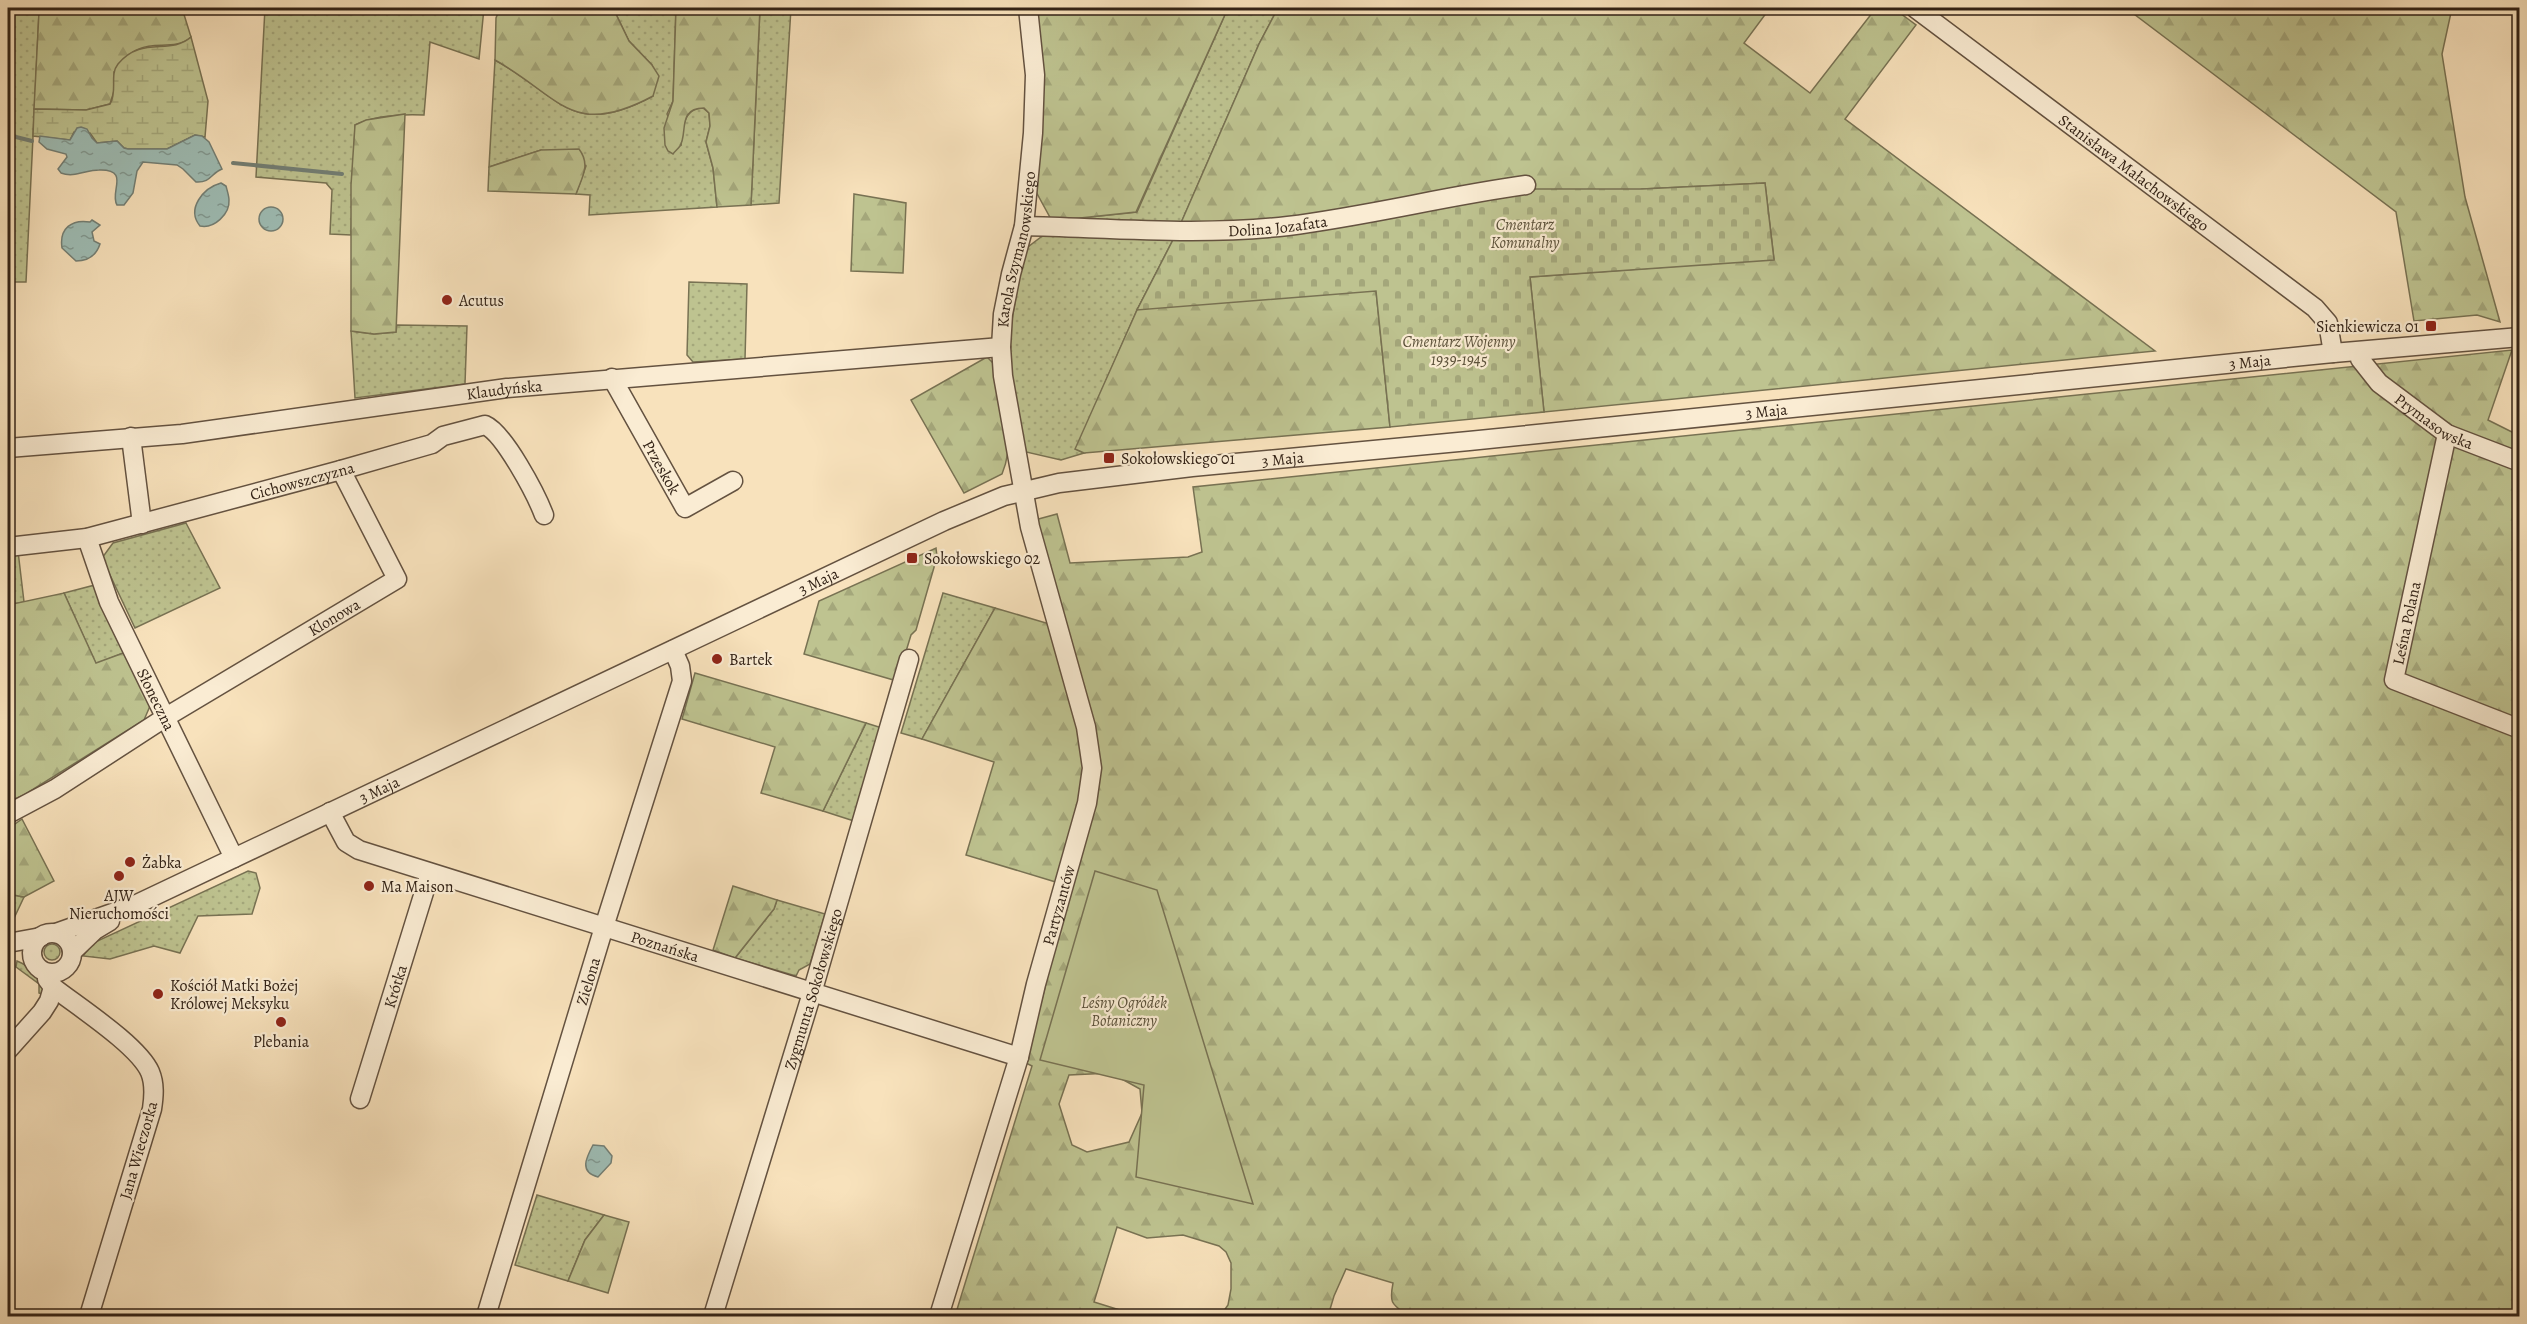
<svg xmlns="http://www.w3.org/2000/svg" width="2527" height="1324" font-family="Alegreya,serif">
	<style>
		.grass { fill: url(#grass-dots); stroke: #787253; stroke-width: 1.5 }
		.forest { fill: url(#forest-firs); stroke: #787253; stroke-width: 1.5; fill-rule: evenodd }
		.wetland { fill: url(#wetland-marsh); stroke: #787253; stroke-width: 1.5 }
		.cemetery { fill: url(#cemetery-stones); stroke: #787253; stroke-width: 1.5 }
		.garden { fill: #bec390; stroke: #787253; stroke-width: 1.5 }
		.water { fill: url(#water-ripples); stroke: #737f75; stroke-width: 1.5 }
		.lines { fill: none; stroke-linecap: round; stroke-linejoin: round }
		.stream { stroke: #737f75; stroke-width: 4 }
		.minor-casing { stroke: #645240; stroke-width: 21 }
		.minor { stroke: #faecd3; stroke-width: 18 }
		.poi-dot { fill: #8f2418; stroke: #faecd3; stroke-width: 2 }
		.labels { text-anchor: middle; stroke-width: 4.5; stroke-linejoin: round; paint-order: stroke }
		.street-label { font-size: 16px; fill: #322216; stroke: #faecd3 }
		.park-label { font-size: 16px; font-style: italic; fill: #5c523b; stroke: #faecd3 }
		.poi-label { font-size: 16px; fill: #322216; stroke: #faecd3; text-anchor: start }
	</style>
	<defs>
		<pattern id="grass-dots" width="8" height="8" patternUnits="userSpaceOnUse" patternTransform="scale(1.5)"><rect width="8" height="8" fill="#bec390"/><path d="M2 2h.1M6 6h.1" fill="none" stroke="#a4a77b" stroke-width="1.8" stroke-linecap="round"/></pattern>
		<pattern id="forest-firs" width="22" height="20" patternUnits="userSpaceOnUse" patternTransform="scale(1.5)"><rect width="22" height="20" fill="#bec390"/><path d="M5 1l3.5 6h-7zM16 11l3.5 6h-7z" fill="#a4a77b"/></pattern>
		<pattern id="wetland-marsh" width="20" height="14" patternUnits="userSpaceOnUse" patternTransform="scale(1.5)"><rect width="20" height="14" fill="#bec390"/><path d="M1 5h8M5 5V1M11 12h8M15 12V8" fill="none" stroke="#a4a77b"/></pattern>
		<pattern id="cemetery-stones" width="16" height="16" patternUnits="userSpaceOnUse" patternTransform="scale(1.5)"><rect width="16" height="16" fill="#bec390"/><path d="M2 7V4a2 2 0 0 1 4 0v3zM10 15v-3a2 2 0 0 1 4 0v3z" fill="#a4a77b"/></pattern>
		<pattern id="water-ripples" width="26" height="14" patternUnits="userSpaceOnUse" patternTransform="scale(1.5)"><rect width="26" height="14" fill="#9ebdb5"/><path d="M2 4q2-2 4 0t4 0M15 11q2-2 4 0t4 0" fill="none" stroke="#819992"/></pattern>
	</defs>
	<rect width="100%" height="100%" fill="#f8e2bc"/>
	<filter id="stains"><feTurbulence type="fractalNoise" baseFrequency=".00333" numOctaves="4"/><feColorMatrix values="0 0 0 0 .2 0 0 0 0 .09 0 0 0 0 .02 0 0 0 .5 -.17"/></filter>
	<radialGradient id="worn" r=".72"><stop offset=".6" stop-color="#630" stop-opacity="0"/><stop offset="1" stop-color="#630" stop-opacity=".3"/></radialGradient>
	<g class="grass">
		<polygon points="8,8 127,8 39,12 26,282 8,282"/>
		<path d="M265 8H484L479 59 430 42 424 115C401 114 376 115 355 125L351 235 330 234 332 190 326 183 256 177Z"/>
		<path d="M613 8H676L673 101 667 114 681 146C682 130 683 108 703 108L709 113 710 126 706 142 713 168 717 207 589 215 590 195 576 194 586 166 541 150 489 167 495 60C560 96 571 140 653 96L652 65 629 41Z"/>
		<polygon points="760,8 791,8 779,203 751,205"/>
		<polygon points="1228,8 1278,8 1259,44 1181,223 1052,221 1137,212"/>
		<polygon points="1045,234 1175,238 1137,310 1076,449 1084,453 1061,460 1026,452 1009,368 1008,343 1024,250"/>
		<polygon points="689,282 747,284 745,359 693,362 687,355"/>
		<polygon points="397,325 467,326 465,384 355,398 351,331 374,334 396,332"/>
		<polygon points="186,523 220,588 135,628 102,558 113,543"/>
		<polygon points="18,551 24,602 8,605 8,553"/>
		<polygon points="95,585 126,652 96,664 64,593"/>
		<polygon points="943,593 995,608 922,739 901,733"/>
		<polygon points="866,723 882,728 854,821 823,811"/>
		<polygon points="248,871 256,873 260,888 252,914 198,916 180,953 154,946 110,959 83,956 93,943"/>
		<polygon points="8,894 24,897 8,931"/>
		<polygon points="777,900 825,914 810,964 799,970 796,976 735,958 774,909"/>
		<circle cx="52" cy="952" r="8"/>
		<path d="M17 961C34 968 41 976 44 995L39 993V984L16 967Z"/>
		<polygon points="537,1195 604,1215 585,1240 568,1281 515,1265"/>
	</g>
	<g class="forest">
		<path d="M127 8H182L191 37C175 51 157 41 139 49 128 53 121 63 114 72L115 88 110 104 86 110 34 109 39 12Z"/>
		<path d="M500 8H613L629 41 652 65 659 76 653 96C571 140 560 96 495 60L496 18Z"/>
		<path d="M676 8H760L751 205 717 207 713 168 706 142 710 126 709 113 704 108C677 108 688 133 680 146 678 149 675 151 673 154L668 151 665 145 664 128 673 101Z"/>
		<polygon points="1038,8 1228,8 1136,212 1052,221 1034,188 1040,70"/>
		<polygon points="1278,8 1770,8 1744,43 1810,93 1876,8 1893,8 1916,25 1845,119 2155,351 1544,412 1530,277 1774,259 1765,183 1642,189 1369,291 1376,291 1390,427 1084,453 1075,449 1137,310 1177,232 1259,44"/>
		<polygon points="2126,8 2452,8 2442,54 2465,197 2500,322 2477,315 2414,321 2396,212"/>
		<polygon points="405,114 396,332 374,334 351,331 351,185 355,125 366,120"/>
		<path d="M579 149C591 165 582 177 576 194L488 191 489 167 541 150Z"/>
		<polygon points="854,194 906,203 903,273 851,271"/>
		<path d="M2512 350 2488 420 2520 436 2519 1316H1408C1392 1304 1389 1304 1393 1283L1346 1269 1334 1296 1328 1316H1217L1221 1315 1228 1305 1231 1289V1263L1226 1252 1219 1246 1183 1235 1147 1238 1117 1227 1094 1302 1139 1316H955L1032 1066 1026 1063 1096 784 1031 521 1057 514 1070 563 1188 557 1202 552 1193 487ZM1111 1073 1140 1089 1142 1113 1129 1142 1087 1152 1072 1145 1059 1104 1069 1075Z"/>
		<path d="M987 357 995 365C1003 401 1017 438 1002 474L964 493 911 400Z"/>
		<polygon points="936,548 937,557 916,630 911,635 897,681 804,654 819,601"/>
		<polygon points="64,593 96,663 126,652 150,706 144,720 24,795 8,802 8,605"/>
		<polygon points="995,608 1053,625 1081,721 1088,785 1059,883 966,855 994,762 922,739"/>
		<polygon points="695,673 866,723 823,811 761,793 775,747 682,719"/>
		<polygon points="22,819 54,881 24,897 8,894 8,829"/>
		<polygon points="733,886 777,900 774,909 735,958 713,950"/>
		<polygon points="604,1215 629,1222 608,1293 568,1281 585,1240"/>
	</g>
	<path class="wetland" d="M191 37 208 101 205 137 195 135 167 149H128L124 148 117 141 97 143 90 133 74 132 70 140 33 136 34 109 86 110 110 104C118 91 109 75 118 64 142 35 170 56 191 37Z"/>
	<polygon class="cemetery" points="1765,183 1774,260 1530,277 1544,412 1390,427 1376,291 1137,310 1177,232 1520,189 1642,189"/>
	<polygon class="garden" points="1095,871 1157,890 1253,1204 1136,1177 1144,1085 1040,1060"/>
	<g class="water">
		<path d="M81 127 87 129 92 138 97 143 117 141 124 148 128 149H167L195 135 202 136 209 142 222 169C211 173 211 183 196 182L183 169 177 165 143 162 137 171 133 193 124 205H117C109 192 131 169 99 170 86 170 74 178 61 173L58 169 67 157 66 154 47 149 39 142 40 136 70 140 77 128Z"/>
		<path d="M221 183 226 186C227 190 229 196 229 200 230 214 214 229 200 226 186 209 203 188 221 183Z"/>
		<circle cx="271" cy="219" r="12"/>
		<path d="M92 220 100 225 92 232 94 241 100 244C96 256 88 261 76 261L62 248C59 228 72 219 90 222Z"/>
		<path d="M593 1145 604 1146 612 1156 611 1163 598 1177C579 1172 586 1158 593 1145Z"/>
	</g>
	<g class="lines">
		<g class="stream">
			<polyline points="8,135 32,141"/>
			<polyline points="233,163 342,174"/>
		</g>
		<defs>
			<g id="minor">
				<path id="s1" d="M1915 8 2315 308 2328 323 2333 353"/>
				<path id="s2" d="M1024 226C1111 228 1201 236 1288 226 1368 216 1446 196 1526 185"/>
				<path id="s3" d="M2360 359 2379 383 2447 434 2520 462"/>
				<path id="s4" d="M612 378 685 508 733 481"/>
				<polyline points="2447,434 2394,680 2520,729"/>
				<polyline points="131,437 142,524"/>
				<path id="s5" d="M8 448 182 434 507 388 1001 347"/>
				<path id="s6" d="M87 538 109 602 234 858"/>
				<path id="s7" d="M8 547 87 538 341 470 432 444 443 436 485 425C504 433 536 494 544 515"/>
				<path id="s8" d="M330 812 346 842 359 850 1019 1057"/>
				<path id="s9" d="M8 814 55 789 166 717 397 579 341 470"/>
				<path id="s10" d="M56 933 135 905 944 521 1004 496 1059 483 1192 467 1469 441 2333 353 2520 337"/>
				<circle cx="52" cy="953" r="20"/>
				<polyline points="8,943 41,937"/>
				<polyline points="72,952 95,930 110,921"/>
				<path d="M53 987C77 1006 138 1045 150 1072 155 1084 154 1096 152 1109L89 1316"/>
				<polyline points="8,1050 42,1012 49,1001 53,987 47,979"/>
				<path id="s11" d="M360 1099 430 873"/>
				<path id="s12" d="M486 1316 604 927 682 681 680 666 673 650"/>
				<path id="s13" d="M713 1316 812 993 909 659"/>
				<path id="s14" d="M939 1316 1019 1057 1036 984 1087 803 1092 768 1086 727 1030 527 1003 376 1001 347 1003 314 1011 274 1024 226 1033 133 1035 75 1028 8"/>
			</g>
		</defs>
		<use href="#minor" class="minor-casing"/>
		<use href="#minor" class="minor"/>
	</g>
	<g class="poi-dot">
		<circle cx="447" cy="300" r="6"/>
		<rect x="2425" y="320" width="12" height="12" rx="3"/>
		<rect x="1103" y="452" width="12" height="12" rx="3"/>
		<rect x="906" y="552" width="12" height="12" rx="3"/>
		<circle cx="717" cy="659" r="6"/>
		<circle cx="130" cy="862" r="6"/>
		<circle cx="119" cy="876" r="6"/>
		<circle cx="369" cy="886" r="6"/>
		<circle cx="158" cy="994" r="6"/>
		<circle cx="281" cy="1022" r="6"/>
	</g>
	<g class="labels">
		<g class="street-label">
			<text dy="6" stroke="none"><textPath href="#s1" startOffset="274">Stanisława Małachowskiego</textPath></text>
			<text dy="6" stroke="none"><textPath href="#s2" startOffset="254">Dolina Jozafata</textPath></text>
			<text dy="6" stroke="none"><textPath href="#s14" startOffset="1100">Karola Szymanowskiego</textPath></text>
			<text dy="6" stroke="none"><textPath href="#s10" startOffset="2298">3 Maja</textPath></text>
			<text dy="6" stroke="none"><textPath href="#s5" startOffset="500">Klaudyńska</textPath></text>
			<text dy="6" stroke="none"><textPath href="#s10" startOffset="1812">3 Maja</textPath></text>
			<text dy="6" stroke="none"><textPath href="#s3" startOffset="98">Prymasowska</textPath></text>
			<text dy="6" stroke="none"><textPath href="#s10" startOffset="1326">3 Maja</textPath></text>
			<text dy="6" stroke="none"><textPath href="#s4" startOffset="102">Przeskok</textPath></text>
			<text dy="6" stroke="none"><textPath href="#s7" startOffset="302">Cichowszczyzna</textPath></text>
			<text dy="6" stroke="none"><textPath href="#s10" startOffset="840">3 Maja</textPath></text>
			<text dy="6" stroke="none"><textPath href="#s9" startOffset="381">Klonowa</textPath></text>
			<text transform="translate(2406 623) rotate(-78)" y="6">Leśna Polana</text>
			<text dy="6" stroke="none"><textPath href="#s6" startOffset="176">Słoneczna</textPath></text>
			<text dy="6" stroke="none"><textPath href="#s10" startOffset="354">3 Maja</textPath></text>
			<text dy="6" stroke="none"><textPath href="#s14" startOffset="428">Partyzantów</textPath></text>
			<text dy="6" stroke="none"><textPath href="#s8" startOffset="370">Poznańska</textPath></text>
			<text dy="6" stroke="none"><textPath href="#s12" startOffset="350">Zielona</textPath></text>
			<text dy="6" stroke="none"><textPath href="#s11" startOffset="118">Krótka</textPath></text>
			<text dy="6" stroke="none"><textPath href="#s13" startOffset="342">Zygmunta Sokołowskiego</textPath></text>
			<text transform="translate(138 1150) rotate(-74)" y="6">Jana Wieczorka</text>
		</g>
		<g class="park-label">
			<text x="1525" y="230">Cmentarz<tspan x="1525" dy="18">Komunalny</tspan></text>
			<text x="1459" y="347">Cmentarz Wojenny<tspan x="1459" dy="18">1939-1945</tspan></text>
			<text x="1124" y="1008">Leśny Ogródek<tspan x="1124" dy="18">Botaniczny</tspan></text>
		</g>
		<g class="poi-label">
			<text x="459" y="306">Acutus</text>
			<text x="2419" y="332" text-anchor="end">Sienkiewicza 01</text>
			<text x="1121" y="464">Sokołowskiego 01</text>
			<text x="924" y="564">Sokołowskiego 02</text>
			<text x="729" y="665">Bartek</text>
			<text x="142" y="868">Żabka</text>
			<text x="381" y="892">Ma Maison</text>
			<text x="119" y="901" text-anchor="middle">AJW<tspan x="119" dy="18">Nieruchomości</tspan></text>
			<text x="170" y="991">Kościół Matki Bożej<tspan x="170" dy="18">Królowej Meksyku</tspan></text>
			<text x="281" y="1047" text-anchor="middle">Plebania</text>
		</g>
	</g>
	<rect width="2527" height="1324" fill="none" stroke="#f8e2bc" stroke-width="30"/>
	<rect x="9" y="9" width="2509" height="1306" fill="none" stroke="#322216" stroke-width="3"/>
	<rect x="15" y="15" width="2497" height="1294" fill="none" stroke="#322216" stroke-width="1.5"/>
	<rect width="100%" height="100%" filter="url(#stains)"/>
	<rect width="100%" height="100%" fill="url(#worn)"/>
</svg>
